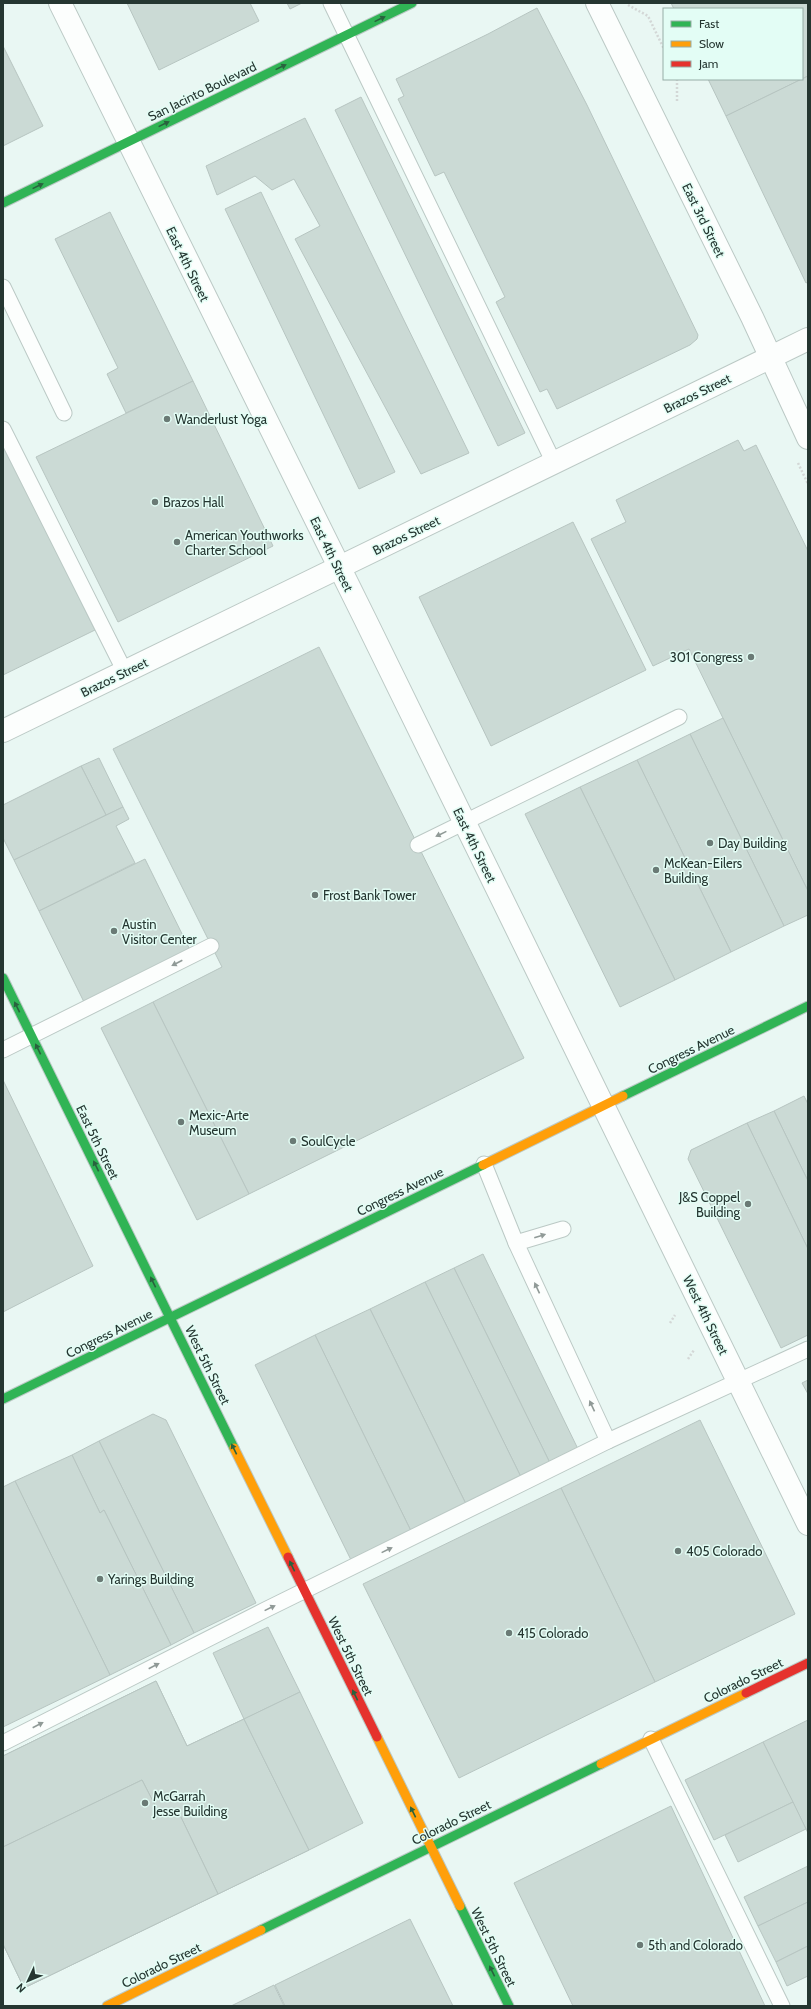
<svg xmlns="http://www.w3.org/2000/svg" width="811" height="2009" font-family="Cabin,sans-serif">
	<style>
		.building { fill: #cbdad5; stroke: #b7c5c1 }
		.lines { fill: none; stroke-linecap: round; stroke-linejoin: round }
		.lane-casing { stroke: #bbc9c5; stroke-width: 17 }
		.street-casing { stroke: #bbc9c5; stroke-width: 24 }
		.fast-casing { stroke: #bbc9c5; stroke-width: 11 }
		.slow-casing { stroke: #bbc9c5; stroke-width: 11 }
		.jam-casing { stroke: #bbc9c5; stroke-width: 11 }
		.path { stroke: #d3d7d6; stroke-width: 2.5; stroke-dasharray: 2 2; stroke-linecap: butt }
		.lane { stroke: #fcfefd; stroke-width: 15 }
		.street { stroke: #fcfefd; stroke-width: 22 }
		.fast { stroke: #30b455; stroke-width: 9 }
		.slow { stroke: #ff9f0a; stroke-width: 9 }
		.jam { stroke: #e5322d; stroke-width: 9 }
		.oneway { fill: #29623e }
		.oneway2 { fill: #909a97 }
		.poi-dot { fill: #6a7a75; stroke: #e3fdf5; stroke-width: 1.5 }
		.labels { text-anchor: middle; stroke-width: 3; stroke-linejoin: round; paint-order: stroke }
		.street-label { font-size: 13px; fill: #253631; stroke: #e3fdf5 }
		.poi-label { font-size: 13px; fill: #253631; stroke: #e3fdf5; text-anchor: start }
	</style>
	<rect width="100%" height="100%" fill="#e9f7f3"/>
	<g class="building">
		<polygon points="127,3 250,3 259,21 159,70"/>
		<polygon points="287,3 302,3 290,9"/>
		<polygon points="671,3 808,3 808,76 726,116 708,79 802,79 802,9 674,9"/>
		<polygon points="537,8 587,105 698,335 697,339 690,345 557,409 547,389 540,392 496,302 505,297 444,172 435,176 398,99 404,96 396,79 488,34"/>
		<polygon points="3,46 43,126 3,146"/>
		<polygon points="808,76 808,282 806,283 726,116"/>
		<polygon points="361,97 525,433 498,446 335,110"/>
		<polygon points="305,118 469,453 421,474 295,239 320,226 294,179 272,190 255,176 217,195 206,166"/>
		<polygon points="261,192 395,472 359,489 225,209"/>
		<polygon points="110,212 193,381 126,413 107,374 118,368 55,239"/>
		<polygon points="193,381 273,546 118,622 36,457"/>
		<polygon points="738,440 744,451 756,445 808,551 808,891 689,649 653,666 591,539 626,522 616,500"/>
		<polygon points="3,443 95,630 3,675"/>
		<polygon points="573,522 646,670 491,746 419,597"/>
		<polygon points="319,647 524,1058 249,1194 153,1002 222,967 113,749"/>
		<polygon points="723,718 808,891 808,915 784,926 690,734"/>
		<polygon points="690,734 784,926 731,952 637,760"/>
		<polygon points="99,758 123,807 106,815 81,766"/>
		<polygon points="637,760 731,952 675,980 580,787"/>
		<polygon points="81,766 106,815 14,860 3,838 3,805"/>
		<polygon points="580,787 675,980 620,1007 525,814"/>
		<polygon points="123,807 129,819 116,826 135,863 39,911 14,860"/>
		<polygon points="145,859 190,950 84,1002 39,911"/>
		<polygon points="153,1002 249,1194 197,1220 101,1028"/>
		<polygon points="3,1080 93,1266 3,1312"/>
		<polygon points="804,1096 808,1104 808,1181 774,1111"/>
		<polygon points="774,1111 808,1181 808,1249 747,1123"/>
		<polygon points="747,1123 808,1249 808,1335 781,1348 688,1159 691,1150"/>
		<polygon points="483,1254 578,1449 550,1463 454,1268"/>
		<polygon points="454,1268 550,1463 521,1477 425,1282"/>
		<polygon points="425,1282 521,1477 466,1504 370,1309"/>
		<polygon points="370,1309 466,1504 411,1531 315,1335"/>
		<polygon points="315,1335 411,1531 351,1560 255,1365"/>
		<polygon points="808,1380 808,1394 802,1383"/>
		<polygon points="153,1414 166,1420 256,1603 194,1633 99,1441"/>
		<polygon points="700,1420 795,1614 655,1682 561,1488"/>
		<polygon points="99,1441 194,1633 171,1645 104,1510 100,1513 72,1455"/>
		<polygon points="72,1455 100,1513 104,1510 171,1645 110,1675 15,1481"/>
		<polygon points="15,1481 110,1675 3,1727 3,1487"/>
		<polygon points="561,1488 655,1682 459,1778 363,1584"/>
		<polygon points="268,1627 300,1692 244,1719 213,1653"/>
		<polygon points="156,1681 187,1746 244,1719 309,1850 24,1988 3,1944 3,1756"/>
		<polygon points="156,1681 187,1746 244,1719 309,1850 218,1894 177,1809 161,1817 142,1780 3,1847 3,1756"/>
		<polygon points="300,1692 363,1823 309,1850 244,1719"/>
		<polygon points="808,1720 808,1833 763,1742"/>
		<polygon points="763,1742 793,1802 714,1840 685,1780"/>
		<polygon points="142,1780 161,1817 177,1809 218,1894 24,1988 3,1944 3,1847"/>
		<polygon points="793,1802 806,1829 738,1862 725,1835"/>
		<polygon points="671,1806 765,2006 573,2006 514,1883"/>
		<polygon points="808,1866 808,1902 758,1926 744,1897"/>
		<polygon points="808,1902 808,1946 776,1962 758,1926"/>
		<polygon points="410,1919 453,2006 285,2006 275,1985"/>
		<polygon points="808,1946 808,1976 787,1986 776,1962"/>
		<polygon points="274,1985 284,2006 231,2006"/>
	</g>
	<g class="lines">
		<defs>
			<g id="lane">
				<polyline points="331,3 554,463"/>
				<polyline points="3,287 64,413"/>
				<polyline points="3,429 125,672"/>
				<polyline points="418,845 679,717"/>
				<polyline points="3,1050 211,946"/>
				<polyline points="484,1164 516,1243 608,1441"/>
				<polyline points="516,1243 563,1229"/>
				<polyline points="651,1739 782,2006"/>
				<polyline points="3,1743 265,1610 608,1441 808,1349"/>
			</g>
			<g id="street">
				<polyline points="60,3 365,619 808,1524"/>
				<polyline points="597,3 752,317 808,438"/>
				<polyline points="3,731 808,339"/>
			</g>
			<g id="fast">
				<polyline points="3,203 412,3"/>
				<polyline points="3,978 234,1448"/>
				<polyline points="623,1096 808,1006"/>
				<polyline points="3,1399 483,1165"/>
				<polyline points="460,1906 509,2006"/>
				<polyline points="261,1930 601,1764"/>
			</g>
			<g id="slow">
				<polyline points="483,1165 623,1096"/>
				<polyline points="234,1448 288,1557"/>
				<polyline points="377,1737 460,1906"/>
				<polyline points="601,1764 746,1693"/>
				<polyline points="107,2006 261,1930"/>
			</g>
			<g id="jam">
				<polyline points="288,1557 377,1737"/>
				<polyline points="746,1693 808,1663"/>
			</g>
		</defs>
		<use href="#lane" class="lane-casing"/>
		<use href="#street" class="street-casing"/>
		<use href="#fast" class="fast-casing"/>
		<use href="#slow" class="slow-casing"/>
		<use href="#jam" class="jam-casing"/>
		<g class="path">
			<polyline points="628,5 648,16 664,49"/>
			<polyline points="677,79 677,102"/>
			<polyline points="798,463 808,484"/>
			<polyline points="670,1323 675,1315"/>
			<polyline points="688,1359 694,1350"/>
		</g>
		<use href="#lane" class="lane"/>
		<use href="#street" class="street"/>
		<use href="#fast" class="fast"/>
		<use href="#slow" class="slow"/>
		<use href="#jam" class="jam"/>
	</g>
	<defs><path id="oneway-solid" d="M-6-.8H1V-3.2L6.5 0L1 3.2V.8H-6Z"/></defs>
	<g class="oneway">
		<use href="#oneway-solid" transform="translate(380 19) rotate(-26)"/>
		<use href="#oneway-solid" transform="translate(281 67) rotate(-26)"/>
		<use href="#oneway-solid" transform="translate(164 124) rotate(-26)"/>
		<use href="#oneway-solid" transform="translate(38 186) rotate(-26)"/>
		<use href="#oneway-solid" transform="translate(17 1007) rotate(-116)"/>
		<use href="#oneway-solid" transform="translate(38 1049) rotate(-116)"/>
		<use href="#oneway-solid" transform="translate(96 1166) rotate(-116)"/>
		<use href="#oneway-solid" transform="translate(153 1282) rotate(-116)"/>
		<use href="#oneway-solid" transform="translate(234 1449) rotate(-116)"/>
		<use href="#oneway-solid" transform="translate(292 1566) rotate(-116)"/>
		<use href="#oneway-solid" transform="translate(355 1695) rotate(-116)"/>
		<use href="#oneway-solid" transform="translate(413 1812) rotate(-116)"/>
		<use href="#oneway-solid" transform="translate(492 1971) rotate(-116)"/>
	</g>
	<g class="oneway2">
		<use href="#oneway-solid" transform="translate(441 834) rotate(154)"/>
		<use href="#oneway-solid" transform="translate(177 963) rotate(153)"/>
		<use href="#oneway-solid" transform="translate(540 1236) rotate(-17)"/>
		<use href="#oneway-solid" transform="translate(537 1288) rotate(-115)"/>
		<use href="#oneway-solid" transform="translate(592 1406) rotate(-115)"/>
		<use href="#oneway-solid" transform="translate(387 1550) rotate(-26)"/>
		<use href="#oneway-solid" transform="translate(270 1608) rotate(-26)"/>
		<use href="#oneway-solid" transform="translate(154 1666) rotate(-27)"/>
		<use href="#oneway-solid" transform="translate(38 1725) rotate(-27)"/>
	</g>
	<g class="poi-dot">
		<circle cx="167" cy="419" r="4"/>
		<circle cx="155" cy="502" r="4"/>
		<circle cx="177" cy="542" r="4"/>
		<circle cx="751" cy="657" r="4"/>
		<circle cx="710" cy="843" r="4"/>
		<circle cx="656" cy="870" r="4"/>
		<circle cx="315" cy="895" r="4"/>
		<circle cx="114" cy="931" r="4"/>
		<circle cx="181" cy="1122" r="4"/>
		<circle cx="293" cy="1141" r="4"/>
		<circle cx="748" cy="1204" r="4"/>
		<circle cx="678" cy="1551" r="4"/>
		<circle cx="100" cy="1579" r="4"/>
		<circle cx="509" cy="1633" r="4"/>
		<circle cx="145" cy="1803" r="4"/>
		<circle cx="640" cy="1945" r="4"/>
	</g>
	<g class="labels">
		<g class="street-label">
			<text transform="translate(202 91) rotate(-26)" y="5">San Jacinto Boulevard</text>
			<text transform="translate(704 220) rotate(64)" y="5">East 3rd Street</text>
			<text transform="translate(188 264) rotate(64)" y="5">East 4th Street</text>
			<text transform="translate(697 393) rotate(-26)" y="5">Brazos Street</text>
			<text transform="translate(406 535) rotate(-26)" y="5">Brazos Street</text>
			<text transform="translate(332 554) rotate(64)" y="5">East 4th Street</text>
			<text transform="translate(114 677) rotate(-26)" y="5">Brazos Street</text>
			<text transform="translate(475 845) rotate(64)" y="5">East 4th Street</text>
			<text transform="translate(691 1049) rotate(-26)" y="5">Congress Avenue</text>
			<text transform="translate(98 1142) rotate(64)" y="5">East 5th Street</text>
			<text transform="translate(400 1191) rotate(-26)" y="5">Congress Avenue</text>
			<text transform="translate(706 1315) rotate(64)" y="5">West 4th Street</text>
			<text transform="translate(109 1333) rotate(-26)" y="5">Congress Avenue</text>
			<text transform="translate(208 1365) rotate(64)" y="5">West 5th Street</text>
			<text transform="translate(351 1656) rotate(64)" y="5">West 5th Street</text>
			<text transform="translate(743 1680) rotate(-26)" y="5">Colorado Street</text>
			<text transform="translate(451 1822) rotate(-26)" y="5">Colorado Street</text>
			<text transform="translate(494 1947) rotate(64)" y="5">West 5th Street</text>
			<text transform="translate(161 1965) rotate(-26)" y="5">Colorado Street</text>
		</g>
		<g class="poi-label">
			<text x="175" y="424">Wanderlust Yoga</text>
			<text x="163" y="507">Brazos Hall</text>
			<text x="185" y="540">American Youthworks<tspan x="185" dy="15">Charter School</tspan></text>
			<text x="743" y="662" text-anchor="end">301 Congress</text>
			<text x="718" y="848">Day Building</text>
			<text x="664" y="868">McKean-Eilers<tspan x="664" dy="15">Building</tspan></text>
			<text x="323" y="900">Frost Bank Tower</text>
			<text x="122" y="929">Austin<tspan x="122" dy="15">Visitor Center</tspan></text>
			<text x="189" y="1120">Mexic-Arte<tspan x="189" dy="15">Museum</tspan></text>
			<text x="301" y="1146">SoulCycle</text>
			<text x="740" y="1202" text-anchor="end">J&amp;S Coppel<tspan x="740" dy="15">Building</tspan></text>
			<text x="686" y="1556">405 Colorado</text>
			<text x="108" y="1584">Yarings Building</text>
			<text x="517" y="1638">415 Colorado</text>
			<text x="153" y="1801">McGarrah<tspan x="153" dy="15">Jesse Building</tspan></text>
			<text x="648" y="1950">5th and Colorado</text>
		</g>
	</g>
	<rect width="811" height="2009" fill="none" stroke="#253631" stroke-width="8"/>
	<rect x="663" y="8" width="140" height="72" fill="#e3fdf5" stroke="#97ada7"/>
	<rect x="671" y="21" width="20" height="6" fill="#30b455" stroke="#97ada7"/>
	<text x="699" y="28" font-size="12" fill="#253631">Fast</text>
	<rect x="671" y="41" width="20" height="6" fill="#ff9f0a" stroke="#97ada7"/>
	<text x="699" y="48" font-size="12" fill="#253631">Slow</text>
	<rect x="671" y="61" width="20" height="6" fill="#e5322d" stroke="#97ada7"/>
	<text x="699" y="68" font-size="12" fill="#253631">Jam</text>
	<g transform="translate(28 1981) rotate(226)" stroke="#e3fdf5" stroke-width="3" paint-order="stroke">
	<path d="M0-3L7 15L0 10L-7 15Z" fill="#253631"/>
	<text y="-6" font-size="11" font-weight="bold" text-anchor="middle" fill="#253631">N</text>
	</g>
</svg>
